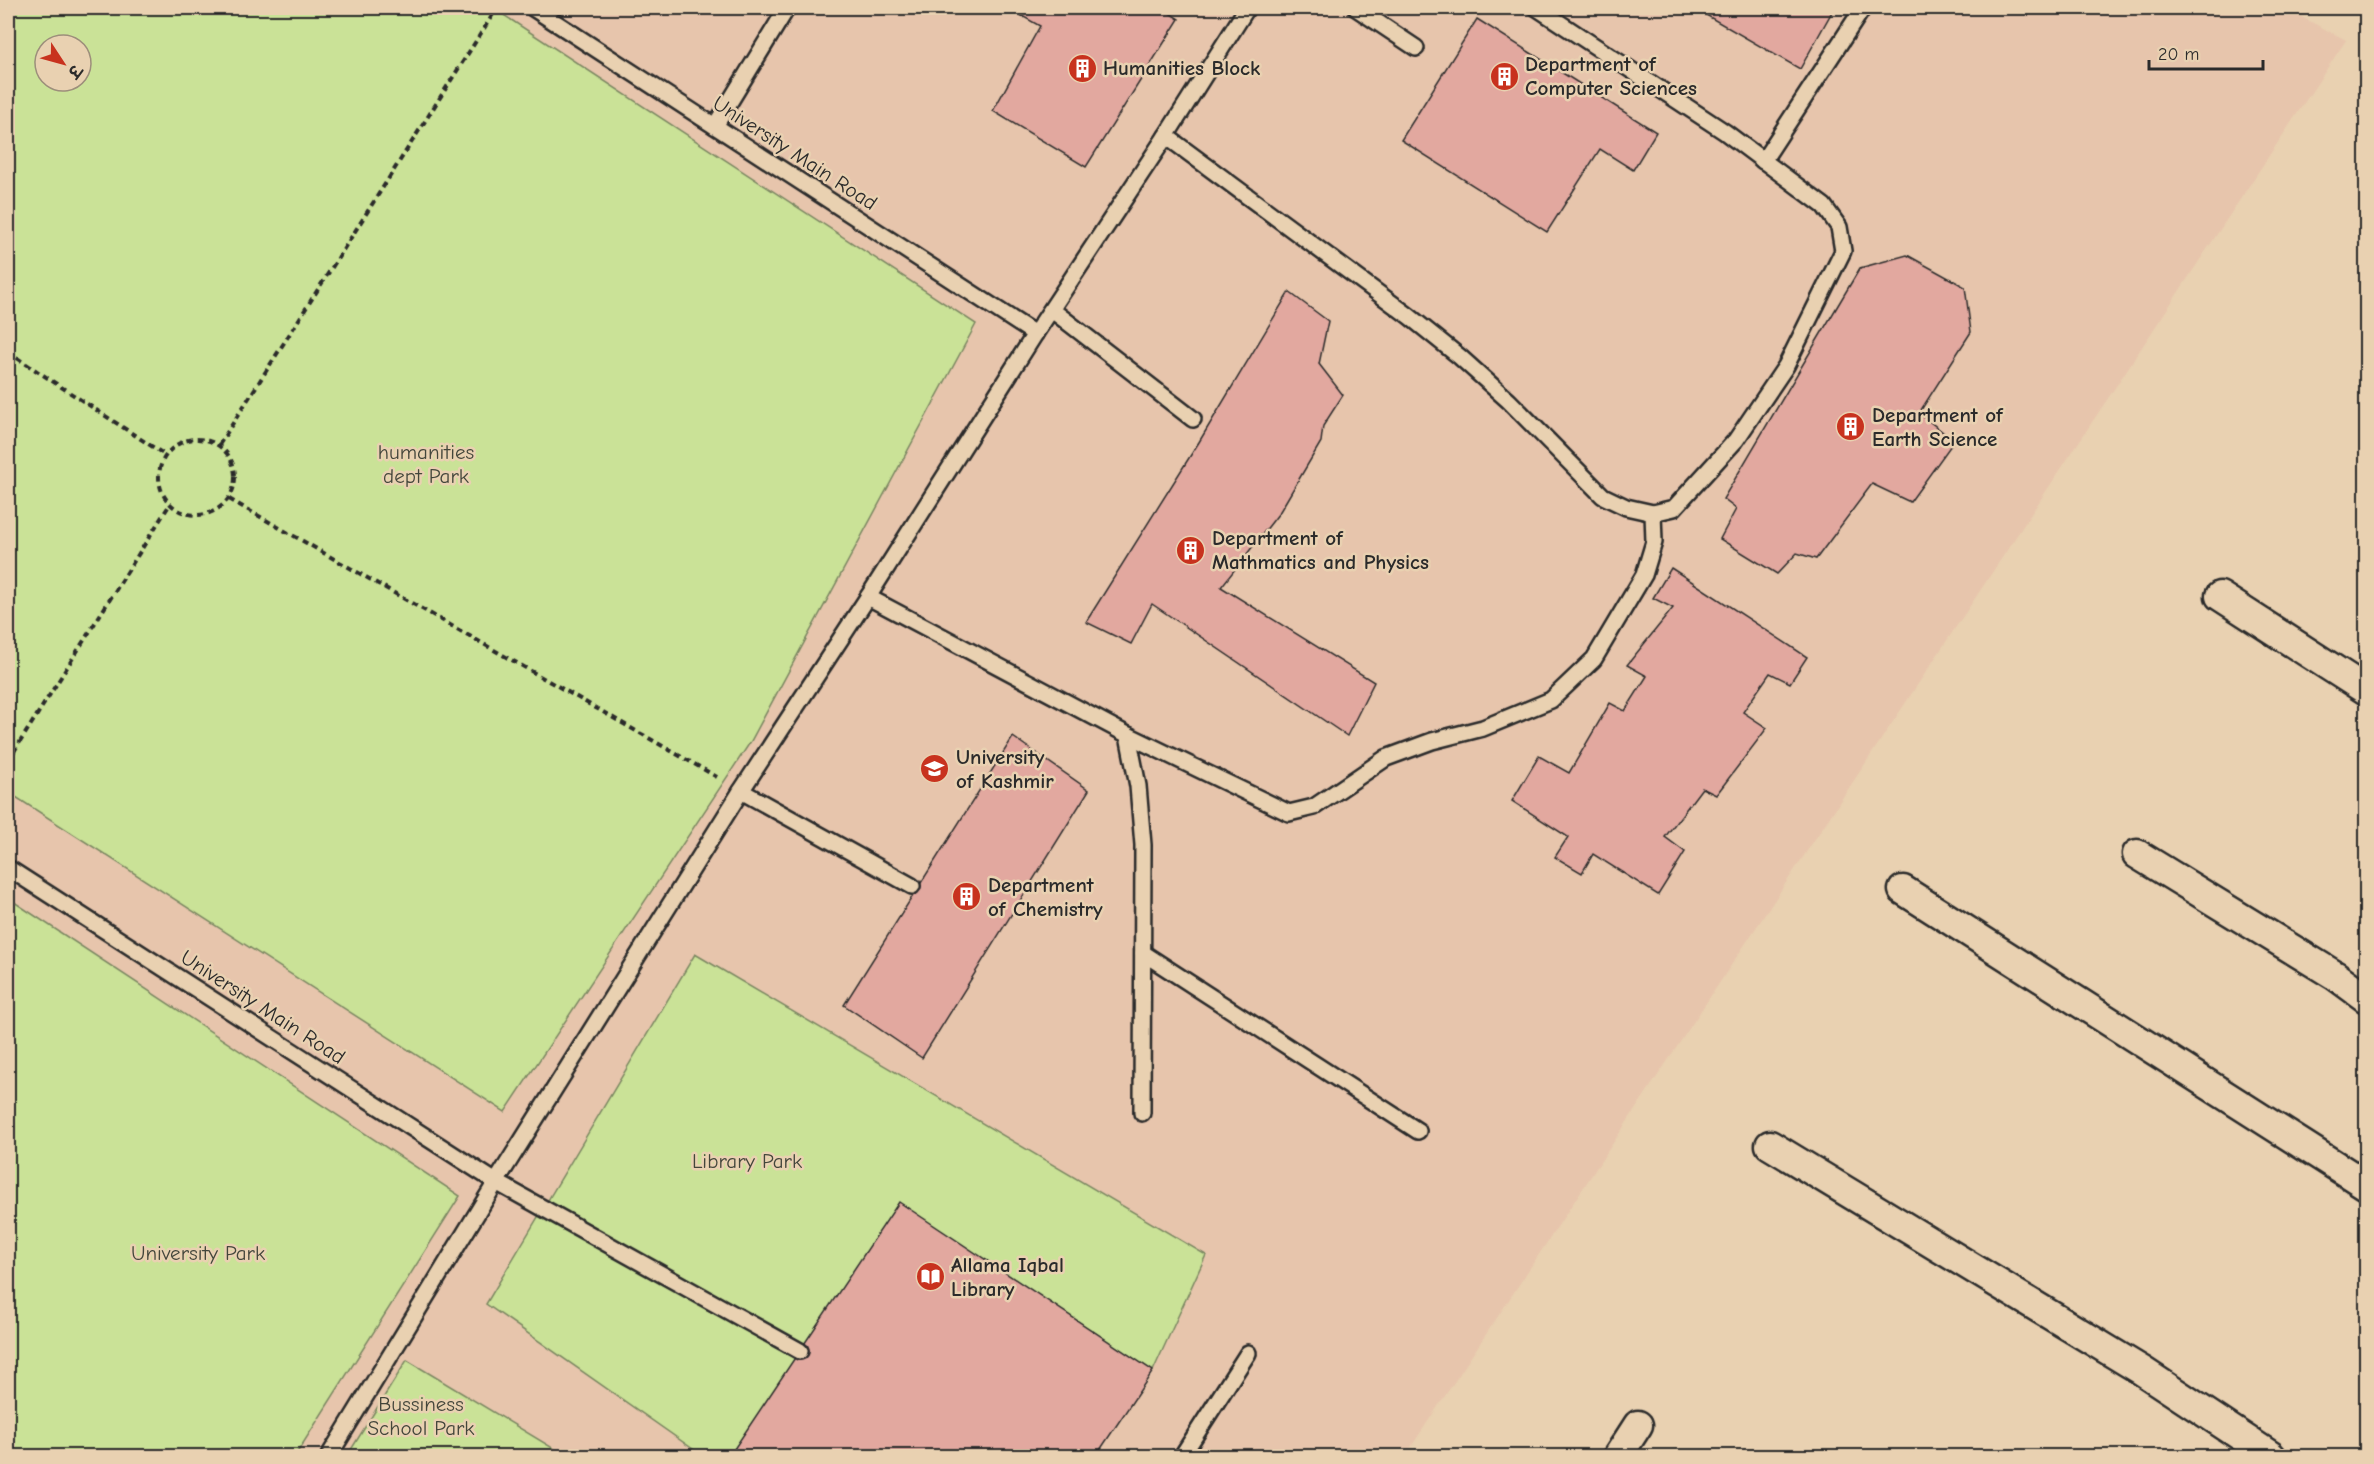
<svg xmlns="http://www.w3.org/2000/svg" width="2374" height="1464" font-family="'Comic Neue','Playpen Sans Deva',sans-serif">
	<style>
		.built { fill: #e7c5ac; fill-rule: evenodd }
		.green { fill: #cae297; stroke: #7a8661; stroke-width: 1.5; fill-rule: evenodd }
		.building { fill: #e2a89f; stroke: #2b2b2b; stroke-width: 1.5 }
		.lines { fill: none; stroke-linecap: round; stroke-linejoin: round }
		.service-casing { stroke: #2b2b2b; stroke-width: 20 }
		.minor-casing { stroke: #2b2b2b; stroke-width: 33 }
		.path { stroke: #2b2b2b; stroke-width: 4; stroke-dasharray: 6 4.5; stroke-linecap: butt }
		.service { stroke: #e9d1b1; stroke-width: 15 }
		.minor { stroke: #e9d1b1; stroke-width: 28 }
		.labels { text-anchor: middle; stroke-width: 5; stroke-linejoin: round; paint-order: stroke }
		.poi-label { font-size: 21px; font-weight: bold; fill: #2b2b2b; stroke: #e9d1b1; text-anchor: start }
		.street-label { font-size: 21px; fill: #2b2b2b; stroke: #e9d1b1 }
		.park-label { font-size: 21px; fill: #43463b; stroke: #e9d1b1 }
	</style>
	<rect width="100%" height="100%" fill="#e9d1b1"/>
	<filter id="ink" filterUnits="userSpaceOnUse"><feTurbulence type="fractalNoise" baseFrequency=".0167" numOctaves="2"/><feDisplacementMap in="SourceGraphic" scale="12" xChannelSelector="R" yChannelSelector="G"/><feConvolveMatrix kernelMatrix="1 2 1 2 8 2 1 2 1" color-interpolation-filters="sRGB"/></filter>
	<g filter="url(#ink)">
		<path class="built" d="M8 8H2284L2346 40 1405 1456H8ZM45 45H81V81H45Z"/>
		<g class="green">
			<path d="M8 8H493L976 324 751 741 505 1112 8 792ZM45 45H81V81H45Z"/>
			<polygon points="8,898 460,1196 295,1456 8,1456"/>
			<polygon points="695,954 1206,1255 1153,1371 899,1203 731,1456 703,1456 486,1304"/>
			<polygon points="407,1360 566,1456 347,1456"/>
		</g>
		<g class="building">
			<polygon points="1008,8 1162,8 1179,19 1086,167 993,111 1040,26"/>
			<polygon points="1710,8 1834,8 1800,69 1706,15"/>
			<polygon points="1477,19 1656,132 1633,170 1600,149 1547,232 1401,140"/>
			<polygon points="1907,255 1965,287 1971,332 1919,413 1954,441 1910,502 1872,484 1816,559 1797,553 1777,574 1720,539 1736,509 1723,499 1860,268"/>
			<polygon points="1289,292 1328,321 1319,364 1343,395 1323,426 1321,442 1279,513 1221,587 1374,682 1347,736 1152,604 1131,644 1086,622 1199,442"/>
			<polygon points="1671,568 1807,657 1790,683 1770,673 1743,712 1767,728 1716,795 1702,788 1665,837 1685,852 1658,895 1593,854 1582,873 1555,857 1568,837 1512,801 1539,756 1569,773 1610,703 1625,711 1647,676 1627,665 1673,608 1653,598"/>
			<polygon points="1013,737 1089,790 922,1058 844,1005"/>
			<polygon points="899,1202 1153,1371 1096,1456 745,1456 734,1449"/>
		</g>
		<g class="lines">
			<defs>
				<g id="service">
					<polyline points="533,8 1035,334"/>
					<polyline points="1356,8 1416,48"/>
					<polyline points="715,126 787,8"/>
					<polyline points="1166,136 1409,316 1460,357 1509,401 1603,496 1626,507 1653,513 1674,508 1736,440 1786,366 1843,251 1839,227 1824,206 1725,132 1537,8"/>
					<polyline points="1763,161 1863,8"/>
					<polyline points="1052,310 1193,419"/>
					<polyline points="868,597 1128,735 1289,813 1314,807 1386,758 1432,741 1483,728 1551,700 1594,659 1644,575 1654,542 1653,513"/>
					<polyline points="1128,735 1138,786 1143,845 1142,1113"/>
					<polyline points="741,791 912,886"/>
					<polyline points="8,868 496,1182 800,1351"/>
					<polyline points="1143,953 1418,1131"/>
					<polyline points="329,1456 496,1182 741,791 868,597 1035,334 1166,136 1247,8"/>
					<polyline points="1182,1456 1248,1353"/>
				</g>
				<g id="minor">
					<polyline points="2220,596 2366,690"/>
					<polyline points="2137,854 2336,976 2366,998"/>
					<polyline points="1903,890 2366,1185"/>
					<polyline points="1770,1145 2141,1370 2271,1456"/>
					<polyline points="1618,1456 1638,1425"/>
				</g>
			</defs>
			<use href="#service" class="service-casing"/>
			<use href="#minor" class="minor-casing"/>
			<g class="path">
				<polyline points="8,352 165,455"/>
				<circle cx="197" cy="477" r="38"/>
				<polyline points="219,445 497,8"/>
				<polyline points="229,499 717,777"/>
				<polyline points="8,761 170,504"/>
			</g>
			<use href="#service" class="service"/>
			<use href="#minor" class="minor"/>
		</g>
	</g>
	<defs>
		<symbol id="building-disc" viewBox="-11 -11 22 22"><circle r="9.5" fill="#c8321e" stroke="#e9d1b1"/><path d="M-4-6H4V6H1V3H-1V6H-4ZM-2.5-4.3h1.7v1.8h-1.7ZM.8-4.3h1.7v1.8H.8ZM-2.5-1h1.7V.8h-1.7ZM.8-1h1.7V.8H.8Z" fill="#fff"/></symbol>
		<symbol id="university-disc" viewBox="-11 -11 22 22"><circle r="9.5" fill="#c8321e" stroke="#e9d1b1"/><path d="M0-5L7-2L0 1L-7-2ZM-4 1L0 2.5L4 1V4Q0 6-4 4Z" fill="#fff"/></symbol>
		<symbol id="library-disc" viewBox="-11 -11 22 22"><circle r="9.5" fill="#c8321e" stroke="#e9d1b1"/><path d="M-6-4Q-3-5.5-.7-3.5V5Q-3 3-6 4ZM6-4Q3-5.5 .7-3.5V5Q3 3 6 4Z" fill="#fff"/></symbol>
	</defs>
	<g fill-rule="evenodd">
		<use href="#building-disc" x="1066" y="52" width="33" height="33"/>
		<use href="#building-disc" x="1488" y="60" width="33" height="33"/>
		<use href="#building-disc" x="1834" y="410" width="33" height="33"/>
		<use href="#building-disc" x="1174" y="534" width="33" height="33"/>
		<use href="#university-disc" x="918" y="752" width="33" height="33"/>
		<use href="#building-disc" x="950" y="880" width="33" height="33"/>
		<use href="#library-disc" x="914" y="1260" width="33" height="33"/>
	</g>
	<g class="labels">
		<g class="poi-label">
			<text x="1525" y="71">Department of<tspan x="1525" dy="24">Computer Sciences</tspan></text>
			<text x="1103" y="75">Humanities Block</text>
			<text x="1872" y="422">Department of<tspan x="1872" dy="24">Earth Science</tspan></text>
			<text x="1212" y="545">Department of<tspan x="1212" dy="24">Mathmatics and Physics</tspan></text>
			<text x="956" y="764">University<tspan x="956" dy="24">of Kashmir</tspan></text>
			<text x="988" y="892">Department<tspan x="988" dy="24">of Chemistry</tspan></text>
			<text x="951" y="1272">Allama Iqbal<tspan x="951" dy="24">Library</tspan></text>
		</g>
		<g class="street-label">
			<text transform="translate(795 153) rotate(33)" y="7">University Main Road</text>
			<text transform="translate(263 1007) rotate(33)" y="7">University Main Road</text>
		</g>
		<g class="park-label">
			<text x="426" y="459">humanities<tspan x="426" dy="24">dept Park</tspan></text>
			<text x="747" y="1168">Library Park</text>
			<text x="198" y="1260">University Park</text>
			<text x="421" y="1411">Bussiness<tspan x="421" dy="24">School Park</tspan></text>
		</g>
	</g>
	<rect width="2374" height="1464" fill="none" stroke="#e9d1b1" stroke-width="30"/>
	<rect x="15" y="15" width="2344" height="1434" fill="none" stroke="#2b2b2b" stroke-width="2" filter="url(#ink)"/>
	<g transform="translate(63 63) rotate(126)"><circle r="28" fill="#e9d1b1" stroke="#9d8f7b" stroke-width="1.5"/>
	<path d="M0-4.5L10 22L0 15L-10 22Z" fill="#c8321e"/>
	<text y="-9" font-size="16" font-weight="bold" text-anchor="middle" fill="#2b2b2b">उ</text>
	</g>
	<path d="M2149 60v9h114v-9" fill="none" stroke="#2b2b2b" stroke-width="3"/>
	<text x="2158" y="60" font-size="18" fill="#2b2b2b" stroke="#e9d1b1" stroke-width="4.5" paint-order="stroke">20 m</text>
</svg>
